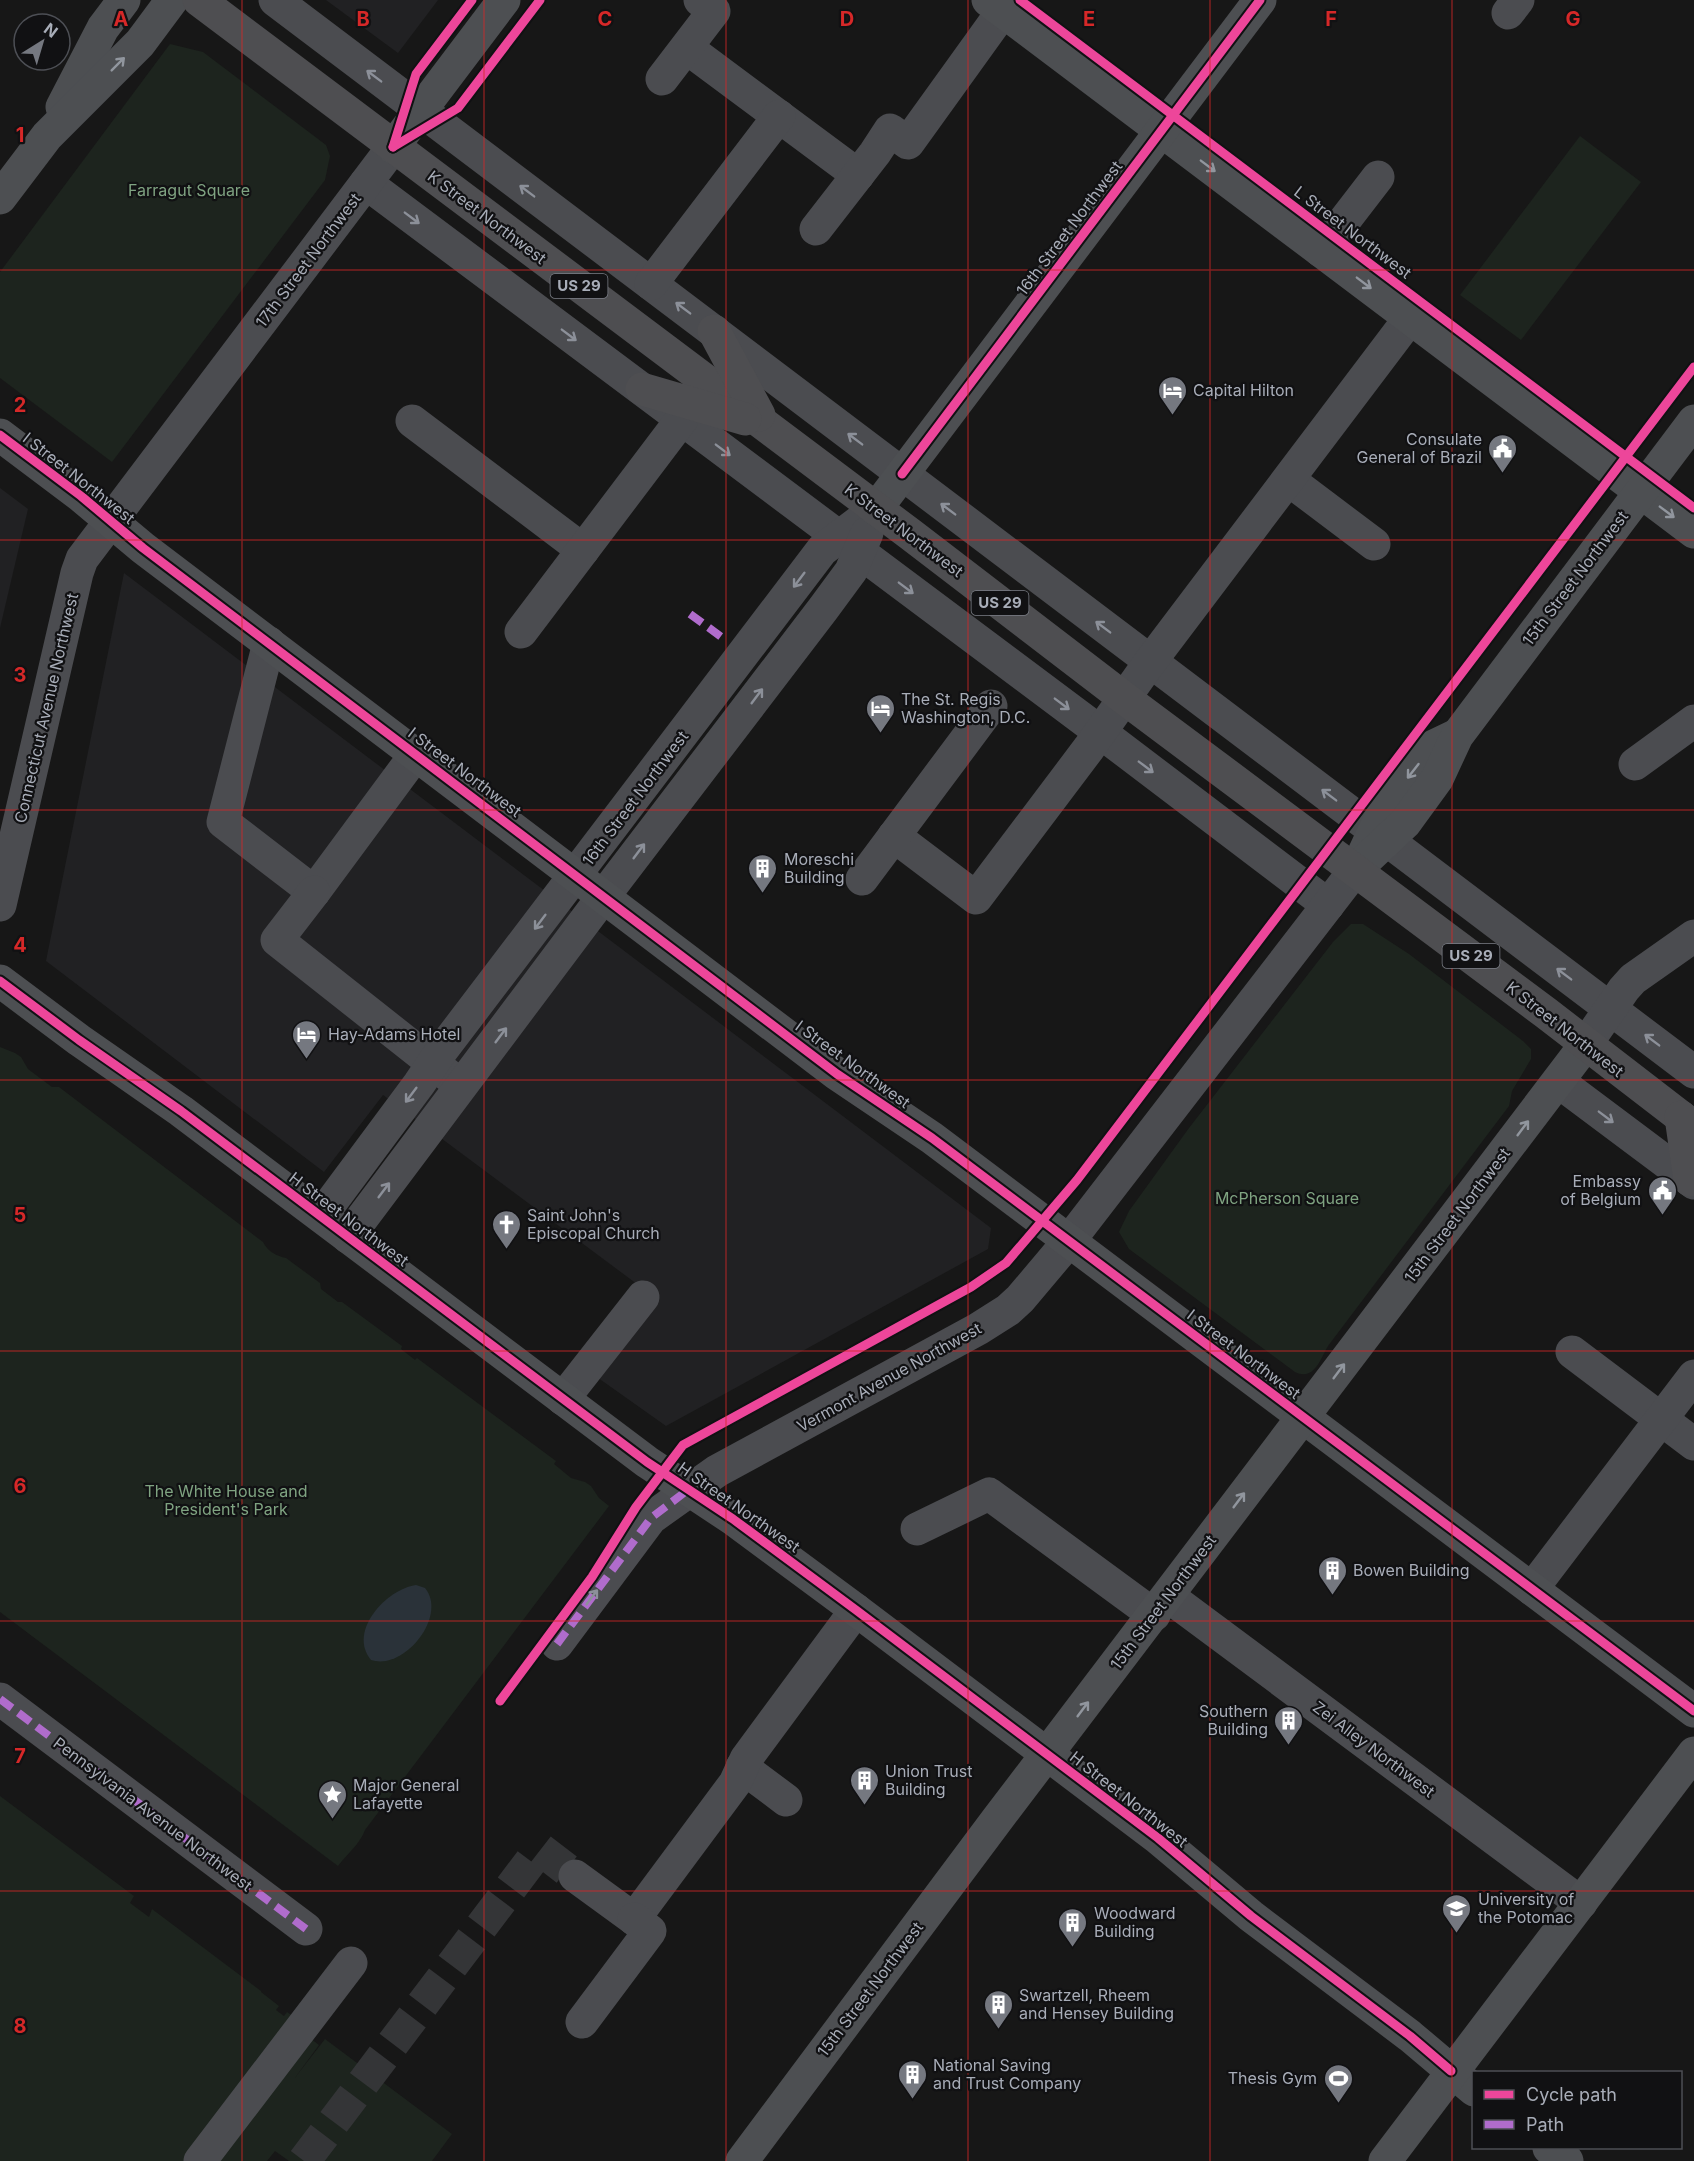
<svg xmlns="http://www.w3.org/2000/svg" width="1694" height="2161" font-family="Inter,sans-serif">
	<style>
		.built { fill: #212123 }
		.green { fill: #1d241e }
		.water { fill: #2a3239 }
		.lines { fill: none; stroke-linecap: round; stroke-linejoin: round }
		.minor-tunnel { stroke: #343537; stroke-width: 33; stroke-dasharray: 33 16; stroke-linecap: butt }
		.minor { stroke: #4b4c50; stroke-width: 33 }
		.major { stroke: #4d4f52; stroke-width: 33 }
		.highway { stroke: #4e4e51; stroke-width: 33 }
		.quiet { stroke: #b06ccc; stroke-width: 8; stroke-dasharray: 15 8; stroke-linecap: butt }
		.cycleway-casing { stroke: #111113; stroke-width: 13 }
		.cycleway { stroke: #ed469a; stroke-width: 9 }
		.oneway { stroke: #91969e }
		.oneway2 { stroke: #8c9099 }
		.grid { fill: none; stroke: #d62828; stroke-width: 1.5; stroke-opacity: 0.55 }
		.labels { text-anchor: middle; stroke-width: 4.5; stroke-linejoin: round; paint-order: stroke }
		.shield { fill: #111113; stroke: #7b7e86; stroke-width: 1.5 }
		.shield-label { font-size: 15px; font-weight: bold; fill: #a8adb8 }
		.park-label { font-size: 16px; fill: #7fa381; stroke: #111113 }
		.street-label { font-size: 16px; fill: #a8adb8; stroke: #111113 }
		.poi-label { font-size: 16px; fill: #a8adb8; stroke: #111113; text-anchor: start }
		.grid-label { font-size: 20px; text-anchor: middle; font-weight: bold; fill: #d62828; stroke: #111113; stroke-width: 4.5; stroke-linejoin: round; paint-order: stroke }
	</style>
	<rect width="100%" height="100%" fill="#171717"/>
	<g class="built">
		<polygon points="326,0 438,0 398,53"/>
		<polygon points="0,488 28,509 0,628"/>
		<polygon points="124,573 991,1228 988,1249 666,1426 594,1375 653,1296 383,1095 324,1172 46,961"/>
	</g>
	<g class="green">
		<polygon points="170,44 203,52 326,145 330,156 325,180 112,462 0,378 0,272"/>
		<polygon points="1580,136 1641,182 1521,340 1460,295"/>
		<path d="M1351 924H1363L1409 954 1523 1041 1531 1049V1059L1512 1091 1509 1106 1328 1346C1320 1360 1314 1381 1295 1372L1129 1249 1119 1232 1129 1211 1189 1128 1333 942Z"/>
		<path d="M0 1047 15 1053 21 1057 28 1069 52 1087H59L263 1242C268 1252 277 1256 286 1258L320 1283 321 1289 338 1302H342L402 1346 401 1349 415 1360 417 1358 556 1461 554 1464 571 1478 585 1482 591 1486 599 1498 609 1506 365 1830C360 1844 347 1854 338 1866L0 1612Z"/>
		<polygon points="0,1796 134,1896 130,1903 149,1917 152,1909 261,1991 261,1992 279,2006 276,2010 284,2016 287,2012 296,2018 292,2024 319,2045 294,2079 325,2039 452,2134 432,2161 289,2161 275,2151 267,2161 0,2161"/>
	</g>
	<path class="water" d="M416 1585 425 1588C448 1616 404 1671 371 1660 347 1631 387 1589 416 1585Z"/>
	<g class="lines">
		<polyline class="minor-tunnel" points="304,2161 540,1849 575,1876"/>
		<g class="minor">
			<polyline points="275,0 1694,1072"/>
			<polyline points="1508,13 1518,0"/>
			<polyline points="687,48 858,175"/>
			<polyline points="662,79 714,11 700,0"/>
			<polyline points="366,183 1100,732 1328,905"/>
			<polyline points="816,229 875,153 890,130 908,143 1003,11"/>
			<polyline points="1321,251 1378,177"/>
			<polyline points="651,284 779,116"/>
			<polyline points="412,421 583,550"/>
			<polyline points="1289,480 1374,544"/>
			<polyline points="521,632 682,419"/>
			<polyline points="269,643 223,822 314,892 416,754"/>
			<polyline points="1635,764 1694,721"/>
			<polyline points="894,836 976,898 1089,748 1150,662 1410,318"/>
			<polyline points="862,879 991,706"/>
			<polyline points="314,892 277,940 449,1076"/>
			<polyline points="0,905 77,573 82,559 393,147"/>
			<polyline points="1586,1044 1624,989 1633,979 1694,936"/>
			<polyline points="1559,1082 1694,1183"/>
			<polyline points="321,1216 419,1084 442,1050 822,550 876,509"/>
			<polyline points="348,1237 603,897 823,609 851,571 867,533"/>
			<polyline points="1572,1352 1694,1444"/>
			<polyline points="563,1399 643,1297"/>
			<polyline points="917,1529 989,1494 1154,1615"/>
			<polyline points="1532,1589 1694,1376"/>
			<polyline points="1168,1596 1581,1903"/>
			<polyline points="557,1644 651,1518 717,1471 978,1329 1008,1310 1020,1299 1069,1241 1355,870"/>
			<polyline points="0,1699 306,1929"/>
			<polyline points="742,1767 786,1800"/>
			<polyline points="575,1876 634,1919 735,1783 746,1759 856,1610"/>
			<polyline points="582,2022 650,1931 634,1919"/>
			<polyline points="200,2161 351,1963"/>
		</g>
		<g class="major">
			<polyline points="988,0 1694,532"/>
			<polyline points="62,107 103,28 124,0"/>
			<polyline points="393,147 504,0"/>
			<polyline points="0,198 47,136 140,43 172,0"/>
			<polyline points="0,435 81,496 143,548 837,1074 932,1138 1694,1711"/>
			<polyline points="876,509 1260,0"/>
			<polyline points="1364,853 1385,808 1432,747 1455,736"/>
			<polyline points="1355,870 1405,823 1437,779 1457,736 1694,421"/>
			<polyline points="0,981 79,1040 181,1111 647,1462 733,1519 856,1610 1158,1838 1251,1916 1410,2036 1474,2090"/>
			<polyline points="1549,2148 1567,2161"/>
			<polyline points="742,2161 996,1821 1586,1044"/>
			<polyline points="1385,2161 1694,1753"/>
		</g>
		<g class="highway">
			<polyline points="199,0 910,534 1124,698 1546,1013 1694,1127"/>
			<polyline points="714,331 759,415"/>
			<polyline points="642,389 745,419"/>
			<polyline points="1681,1117 1690,1180"/>
		</g>
		<g class="quiet">
			<polyline points="690,614 727,641"/>
			<polyline points="557,1644 651,1518 689,1489"/>
			<polyline points="0,1699 306,1929"/>
		</g>
		<defs>
			<g id="cycleway">
				<polyline points="1020,0 1694,508"/>
				<polyline points="393,147 458,108 540,0"/>
				<polyline points="393,147 416,74 472,0"/>
				<polyline points="0,435 81,496 143,548 837,1074 932,1138 1694,1711"/>
				<polyline points="902,474 1260,0"/>
				<polyline points="0,981 79,1040 181,1111 647,1462 733,1519 856,1610 1158,1838 1251,1916 1410,2036 1451,2071"/>
				<polyline points="500,1701 592,1577 636,1507 683,1445 971,1287 1006,1263 1077,1180 1694,367"/>
			</g>
		</defs>
		<use href="#cycleway" class="cycleway-casing"/>
		<use href="#cycleway" class="cycleway"/>
	</g>
	<defs><path id="oneway-shaft" d="M-6 0H5M1.5-3L5.5 0L1.5 3" fill="none" stroke-width="1.6" stroke-linecap="round" stroke-linejoin="round" transform="scale(1.5)"/></defs>
	<g class="oneway">
		<use href="#oneway-shaft" transform="translate(118 64) rotate(-45)"/>
		<use href="#oneway-shaft" transform="translate(1208 166) rotate(37)"/>
		<use href="#oneway-shaft" transform="translate(1364 283) rotate(37)"/>
		<use href="#oneway-shaft" transform="translate(1667 512) rotate(37)"/>
		<use href="#oneway-shaft" transform="translate(1413 771) rotate(128)"/>
		<use href="#oneway-shaft" transform="translate(1523 1128) rotate(-53)"/>
		<use href="#oneway-shaft" transform="translate(1339 1371) rotate(-53)"/>
		<use href="#oneway-shaft" transform="translate(1239 1500) rotate(-53)"/>
		<use href="#oneway-shaft" transform="translate(1083 1709) rotate(-53)"/>
	</g>
	<g class="oneway2">
		<use href="#oneway-shaft" transform="translate(374 76) rotate(-143)"/>
		<use href="#oneway-shaft" transform="translate(527 191) rotate(-143)"/>
		<use href="#oneway-shaft" transform="translate(412 218) rotate(37)"/>
		<use href="#oneway-shaft" transform="translate(683 308) rotate(-143)"/>
		<use href="#oneway-shaft" transform="translate(569 335) rotate(37)"/>
		<use href="#oneway-shaft" transform="translate(855 439) rotate(-143)"/>
		<use href="#oneway-shaft" transform="translate(723 450) rotate(37)"/>
		<use href="#oneway-shaft" transform="translate(948 509) rotate(-143)"/>
		<use href="#oneway-shaft" transform="translate(799 580) rotate(127)"/>
		<use href="#oneway-shaft" transform="translate(906 588) rotate(37)"/>
		<use href="#oneway-shaft" transform="translate(1103 627) rotate(-143)"/>
		<use href="#oneway-shaft" transform="translate(757 696) rotate(-53)"/>
		<use href="#oneway-shaft" transform="translate(1062 704) rotate(37)"/>
		<use href="#oneway-shaft" transform="translate(1146 767) rotate(37)"/>
		<use href="#oneway-shaft" transform="translate(1329 795) rotate(-143)"/>
		<use href="#oneway-shaft" transform="translate(639 851) rotate(-53)"/>
		<use href="#oneway-shaft" transform="translate(540 922) rotate(127)"/>
		<use href="#oneway-shaft" transform="translate(1564 974) rotate(-143)"/>
		<use href="#oneway-shaft" transform="translate(501 1035) rotate(-53)"/>
		<use href="#oneway-shaft" transform="translate(1652 1040) rotate(-143)"/>
		<use href="#oneway-shaft" transform="translate(411 1095) rotate(127)"/>
		<use href="#oneway-shaft" transform="translate(1606 1117) rotate(37)"/>
		<use href="#oneway-shaft" transform="translate(384 1190) rotate(-53)"/>
		<use href="#oneway-shaft" transform="translate(592 1597) rotate(-53)"/>
	</g>
	<path class="grid" d="M242 0V2161M484 0V2161M726 0V2161M968 0V2161M1210 0V2161M1452 0V2161M0 270H1694M0 540H1694M0 810H1694M0 1080H1694M0 1351H1694M0 1621H1694M0 1891H1694"/>
	<defs>
		<symbol id="hotel-pin" viewBox="-11 -11 22 30"><path d="M0 17L-7.5 6A9.5 9.5 0 1 1 7.5 6Z" fill="#757880" stroke="#111113"/><path d="M-6-4.5h1.5V1H6V5H4.5V3h-9V5H-6ZM-4 0a1.8 1.8 0 1 1 3.6 0ZM.5 0V-2.5h3Q6-2.5 6 0Z" fill="#fff"/></symbol>
		<symbol id="civic-pin" viewBox="-11 -11 22 30"><path d="M0 17L-7.5 6A9.5 9.5 0 1 1 7.5 6Z" fill="#757880" stroke="#111113"/><path d="M-.6-6.5H3V-4.5H.6V-3L4-1V1h2V6H-6V1h2V-1L-.6-3ZM-1.2 2.5V6h2.4V2.5Z" fill="#fff"/></symbol>
		<symbol id="building-pin" viewBox="-11 -11 22 30"><path d="M0 17L-7.5 6A9.5 9.5 0 1 1 7.5 6Z" fill="#757880" stroke="#111113"/><path d="M-4-6H4V6H1V3H-1V6H-4ZM-2.5-4.3h1.7v1.8h-1.7ZM.8-4.3h1.7v1.8H.8ZM-2.5-1h1.7V.8h-1.7ZM.8-1h1.7V.8H.8Z" fill="#fff"/></symbol>
		<symbol id="church-pin" viewBox="-11 -11 22 30"><path d="M0 17L-7.5 6A9.5 9.5 0 1 1 7.5 6Z" fill="#757880" stroke="#111113"/><path d="M-1.2-6h2.4v3.5h3.3v2.4h-3.3V6h-2.4V-.1h-3.3v-2.4h3.3Z" fill="#fff"/></symbol>
		<symbol id="sight-pin" viewBox="-11 -11 22 30"><path d="M0 17L-7.5 6A9.5 9.5 0 1 1 7.5 6Z" fill="#757880" stroke="#111113"/><path d="M0-6L1.8-2.2L6-1.7L2.9 1.2L3.7 5.4L0 3.3L-3.7 5.4L-2.9 1.2L-6-1.7L-1.8-2.2Z" fill="#fff"/></symbol>
		<symbol id="university-pin" viewBox="-11 -11 22 30"><path d="M0 17L-7.5 6A9.5 9.5 0 1 1 7.5 6Z" fill="#757880" stroke="#111113"/><path d="M0-5L7-2L0 1L-7-2ZM-4 1L0 2.5L4 1V4Q0 6-4 4Z" fill="#fff"/></symbol>
		<symbol id="stadium-pin" viewBox="-11 -11 22 30"><path d="M0 17L-7.5 6A9.5 9.5 0 1 1 7.5 6Z" fill="#757880" stroke="#111113"/><path d="M0-5a6.5 5 0 1 0 0 10a6.5 5 0 1 0 0-10ZM-3.5-1.8h7v3.6h-7Z" fill="#fff"/></symbol>
	</defs>
	<g fill-rule="evenodd">
		<use href="#hotel-pin" x="1156" y="374" width="33" height="45"/>
		<use href="#civic-pin" x="1486" y="432" width="33" height="45"/>
		<use href="#hotel-pin" x="864" y="692" width="33" height="45"/>
		<use href="#building-pin" x="746" y="852" width="33" height="45"/>
		<use href="#hotel-pin" x="290" y="1018" width="33" height="45"/>
		<use href="#civic-pin" x="1646" y="1174" width="33" height="45"/>
		<use href="#church-pin" x="490" y="1208" width="33" height="45"/>
		<use href="#building-pin" x="1316" y="1554" width="33" height="45"/>
		<use href="#building-pin" x="1272" y="1704" width="33" height="45"/>
		<use href="#building-pin" x="848" y="1764" width="33" height="45"/>
		<use href="#sight-pin" x="316" y="1778" width="33" height="45"/>
		<use href="#university-pin" x="1440" y="1892" width="33" height="45"/>
		<use href="#building-pin" x="1056" y="1906" width="33" height="45"/>
		<use href="#building-pin" x="982" y="1988" width="33" height="45"/>
		<use href="#building-pin" x="896" y="2058" width="33" height="45"/>
		<use href="#stadium-pin" x="1322" y="2062" width="33" height="45"/>
	</g>
	<g class="labels">
		<g class="shield">
			<rect x="550.5" y="274" width="57" height="24" rx="4.5"/>
			<rect x="971.5" y="591" width="57" height="24" rx="4.5"/>
			<rect x="1442.5" y="944" width="57" height="24" rx="4.5"/>
		</g>
		<g class="shield-label">
			<text x="579" y="291">US 29</text>
			<text x="1000" y="608">US 29</text>
			<text x="1471" y="961">US 29</text>
		</g>
		<g class="park-label">
			<text x="189" y="196">Farragut Square</text>
			<text x="1287" y="1204">McPherson Square</text>
			<text x="226" y="1497">The White House and<tspan x="226" dy="18">President's Park</tspan></text>
		</g>
		<g class="street-label">
			<text transform="translate(487 217) rotate(37)" y="6">K Street Northwest</text>
			<text transform="translate(1069 228) rotate(-53)" y="6">16th Street Northwest</text>
			<text transform="translate(1353 232) rotate(37)" y="6">L Street Northwest</text>
			<text transform="translate(308 260) rotate(-53)" y="6">17th Street Northwest</text>
			<text transform="translate(79 478) rotate(38)" y="6">I Street Northwest</text>
			<text transform="translate(904 530) rotate(37)" y="6">K Street Northwest</text>
			<text transform="translate(1575 578) rotate(-53)" y="6">15th Street Northwest</text>
			<text transform="translate(46 708) rotate(-77)" y="6">Connecticut Avenue Northwest</text>
			<text transform="translate(465 772) rotate(37)" y="6">I Street Northwest</text>
			<text transform="translate(635 798) rotate(-53)" y="6">16th Street Northwest</text>
			<text transform="translate(1565 1029) rotate(38)" y="6">K Street Northwest</text>
			<text transform="translate(853 1064) rotate(36)" y="6">I Street Northwest</text>
			<text transform="translate(1457 1215) rotate(-53)" y="6">15th Street Northwest</text>
			<text transform="translate(349 1219) rotate(37)" y="6">H Street Northwest</text>
			<text transform="translate(1244 1354) rotate(37)" y="6">I Street Northwest</text>
			<text transform="translate(889 1377) rotate(-29)" y="6">Vermont Avenue Northwest</text>
			<text transform="translate(739 1507) rotate(35)" y="6">H Street Northwest</text>
			<text transform="translate(1163 1602) rotate(-53)" y="6">15th Street Northwest</text>
			<text transform="translate(1374 1749) rotate(37)" y="6">Zei Alley Northwest</text>
			<text transform="translate(1129 1799) rotate(38)" y="6">H Street Northwest</text>
			<text transform="translate(153 1814) rotate(37)" y="6">Pennsylvania Avenue Northwest</text>
			<text transform="translate(870 1989) rotate(-53)" y="6">15th Street Northwest</text>
		</g>
		<g class="poi-label">
			<text x="1193" y="396">Capital Hilton</text>
			<text x="1482" y="445" text-anchor="end">Consulate<tspan x="1482" dy="18">General of Brazil</tspan></text>
			<text x="901" y="705">The St. Regis<tspan x="901" dy="18">Washington, D.C.</tspan></text>
			<text x="784" y="865">Moreschi<tspan x="784" dy="18">Building</tspan></text>
			<text x="328" y="1040">Hay-Adams Hotel</text>
			<text x="1641" y="1187" text-anchor="end">Embassy<tspan x="1641" dy="18">of Belgium</tspan></text>
			<text x="527" y="1221">Saint John's<tspan x="527" dy="18">Episcopal Church</tspan></text>
			<text x="1353" y="1576">Bowen Building</text>
			<text x="1268" y="1717" text-anchor="end">Southern<tspan x="1268" dy="18">Building</tspan></text>
			<text x="885" y="1777">Union Trust<tspan x="885" dy="18">Building</tspan></text>
			<text x="353" y="1791">Major General<tspan x="353" dy="18">Lafayette</tspan></text>
			<text x="1478" y="1905">University of<tspan x="1478" dy="18">the Potomac</tspan></text>
			<text x="1094" y="1919">Woodward<tspan x="1094" dy="18">Building</tspan></text>
			<text x="1019" y="2001">Swartzell, Rheem<tspan x="1019" dy="18">and Hensey Building</tspan></text>
			<text x="933" y="2071">National Saving<tspan x="933" dy="18">and Trust Company</tspan></text>
			<text x="1317" y="2084" text-anchor="end">Thesis Gym</text>
		</g>
	</g>
	<g class="grid-label">
		<text x="121" y="26">A</text>
		<text x="363" y="26">B</text>
		<text x="605" y="26">C</text>
		<text x="847" y="26">D</text>
		<text x="1089" y="26">E</text>
		<text x="1331" y="26">F</text>
		<text x="1573" y="26">G</text>
		<text x="20" y="142">1</text>
		<text x="20" y="412">2</text>
		<text x="20" y="682">3</text>
		<text x="20" y="952">4</text>
		<text x="20" y="1222">5</text>
		<text x="20" y="1493">6</text>
		<text x="20" y="1763">7</text>
		<text x="20" y="2033">8</text>
	</g>
	<rect x="1472" y="2071" width="210" height="78" fill="#111113" stroke="#4d4f55" stroke-width="1.5"/>
	<rect x="1484" y="2090" width="30" height="9" fill="#ed469a" stroke="#4d4f55" stroke-width="1.5"/>
	<text x="1526" y="2101" font-size="18" fill="#a8adb8">Cycle path</text>
	<rect x="1484" y="2120" width="30" height="9" fill="#b06ccc" stroke="#4d4f55" stroke-width="1.5"/>
	<text x="1526" y="2131" font-size="18" fill="#a8adb8">Path</text>
	<g transform="translate(42 42) rotate(37)"><circle r="28" fill="#111113" stroke="#4d4f55" stroke-width="1.5"/>
	<path d="M0-4.5L10 22L0 15L-10 22Z" fill="#757880"/>
	<text y="-9" font-size="16" font-weight="bold" text-anchor="middle" fill="#a8adb8">N</text>
	</g>
</svg>
